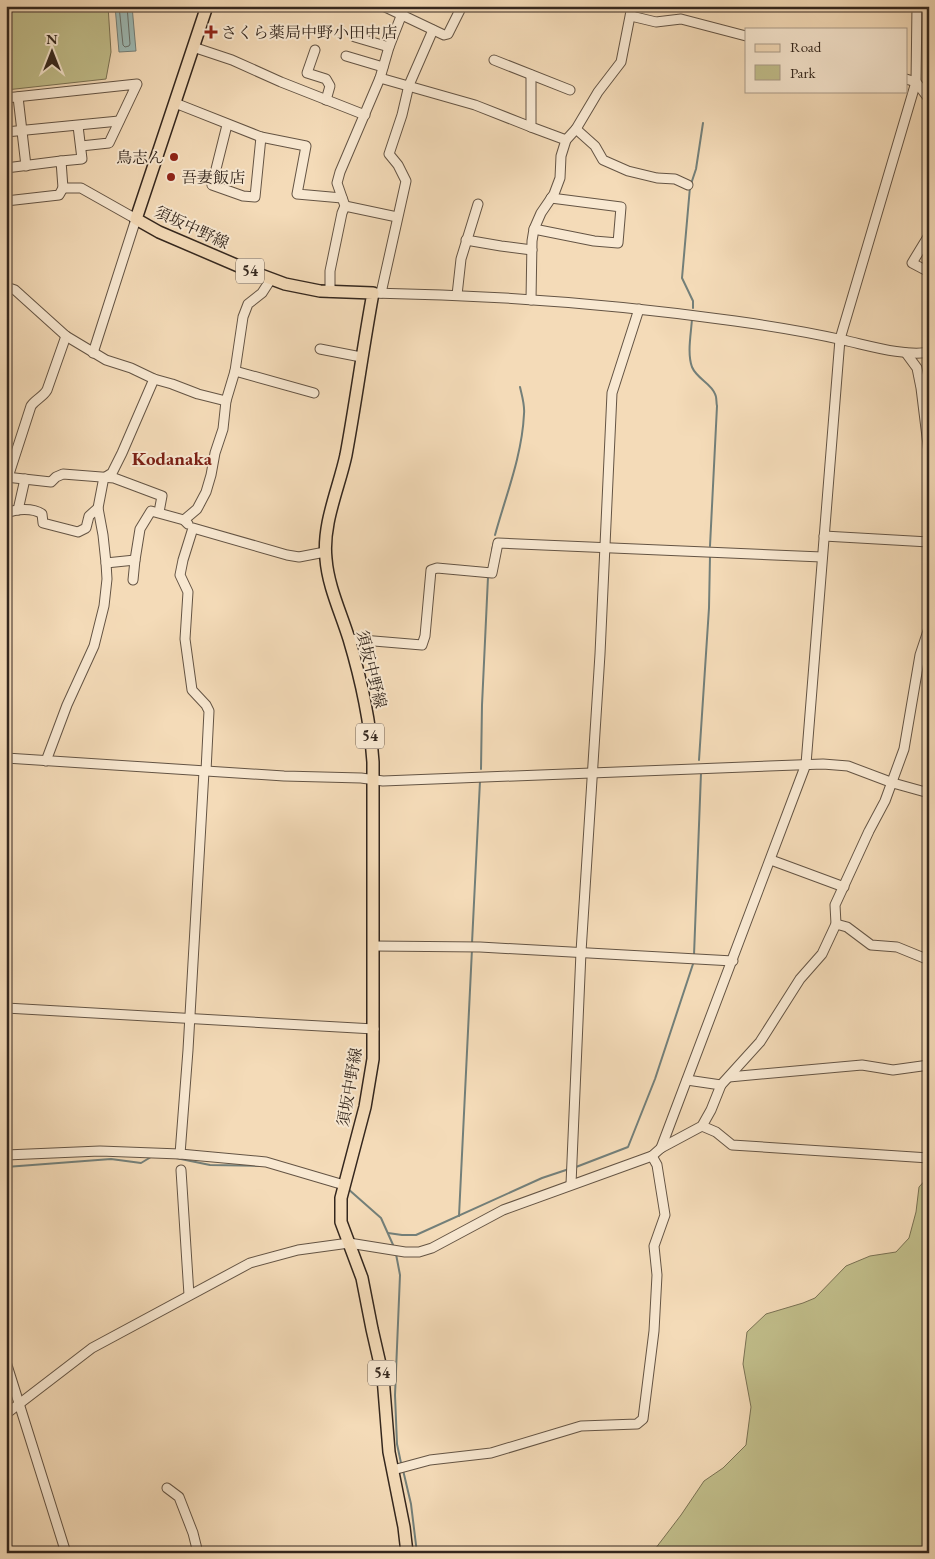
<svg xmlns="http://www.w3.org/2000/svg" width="935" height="1559" font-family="'EB Garamond','Noto Serif JP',serif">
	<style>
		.green { fill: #c1be8b; stroke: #7a7254 }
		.water { fill: #9dbab5; stroke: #737f79 }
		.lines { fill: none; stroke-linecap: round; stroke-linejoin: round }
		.shore { stroke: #68706a; stroke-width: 1 }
		.stream { stroke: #737f79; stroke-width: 2 }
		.minor-casing { stroke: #645444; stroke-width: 11 }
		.major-casing { stroke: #34271e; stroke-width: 14 }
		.minor { stroke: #f8e8d1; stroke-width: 9 }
		.major { stroke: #f4dbb8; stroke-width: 11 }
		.poi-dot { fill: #8f2418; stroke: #f8e8d1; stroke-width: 2 }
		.labels { text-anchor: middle; stroke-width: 4; stroke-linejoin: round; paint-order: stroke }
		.shield { fill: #f8e8d1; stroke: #6f6154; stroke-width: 1 }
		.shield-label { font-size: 15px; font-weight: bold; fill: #34271e }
		.poi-label { font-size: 16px; fill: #34271e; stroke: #f8e8d1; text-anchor: start }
		.street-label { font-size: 16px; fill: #34271e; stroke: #f8e8d1 }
		.quarter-label { font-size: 19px; font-weight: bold; fill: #7a1f14; stroke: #f8e8d1 }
	</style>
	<rect width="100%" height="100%" fill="#f4dbb8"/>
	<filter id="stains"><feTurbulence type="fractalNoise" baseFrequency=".004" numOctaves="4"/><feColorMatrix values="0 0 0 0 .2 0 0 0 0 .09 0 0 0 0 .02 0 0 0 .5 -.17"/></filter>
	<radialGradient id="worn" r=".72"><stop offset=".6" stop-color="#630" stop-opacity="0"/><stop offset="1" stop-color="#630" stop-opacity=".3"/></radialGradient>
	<g class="green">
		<polygon points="16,6 108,6 111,52 106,79 6,90 6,7"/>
		<polygon points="929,1176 929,1553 652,1553 681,1515 704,1481 723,1468 746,1445 751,1407 743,1364 747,1332 766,1314 803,1303 815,1298 846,1266 870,1256 896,1252 909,1238 916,1212 919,1187"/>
	</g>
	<polygon class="water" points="115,6 132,6 136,51 119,52"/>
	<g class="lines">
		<polyline class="shore" points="119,6 123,45 125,47 129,46 130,44 127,6"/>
		<g class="stream">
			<polyline points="693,308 693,301 682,278 690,187 696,169 703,123"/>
			<path d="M692 319C691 334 687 353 692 367 697 379 711 383 715 394 717 397 716 402 717 406L710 546"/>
			<path d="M495 535C506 495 522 456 524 414 525 405 522 396 520 387"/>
			<polyline points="492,550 494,542"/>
			<polyline points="699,760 709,608 710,556"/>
			<polyline points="481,769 482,705 488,577"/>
			<polyline points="472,943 480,781"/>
			<polyline points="694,955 701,773"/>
			<polyline points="176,1158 210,1165 266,1166"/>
			<polyline points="6,1167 111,1159 141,1163 151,1157"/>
			<polyline points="576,1167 628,1147 655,1079 693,964"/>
			<polyline points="347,1188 381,1218 394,1247"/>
			<polyline points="459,1216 472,949"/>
			<polyline points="388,1233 402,1235 416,1235 542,1178 569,1169"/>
			<polyline points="396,1254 400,1275 395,1395 397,1444 401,1463"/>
			<polyline points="403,1470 411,1504 417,1553"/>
		</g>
		<defs>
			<g id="minor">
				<polyline points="383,6 444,35 448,34 462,6"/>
				<polyline points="631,16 656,22 681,19 746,36"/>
				<polyline points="355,37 389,47"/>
				<polyline points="193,47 232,60 281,82 365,115"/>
				<polyline points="315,50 307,73 326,79 330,86 326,100"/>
				<polyline points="346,56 383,67"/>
				<polyline points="494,60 570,90"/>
				<polyline points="531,75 531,127 566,140"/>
				<polyline points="380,78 475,105 531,127"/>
				<polyline points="906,79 916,82 929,99"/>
				<polyline points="18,97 26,166"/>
				<polyline points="6,98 137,84 109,143 81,146"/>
				<polyline points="175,103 261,137 306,146 297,194 342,198"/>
				<polyline points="227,125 212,185 243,196 255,197 261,137"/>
				<polyline points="576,129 595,146 603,160 628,171 657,178 675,179 688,185"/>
				<polyline points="6,132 119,121"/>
				<polyline points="61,161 82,159 78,126"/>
				<polyline points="6,168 61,161 63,188 81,188 136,219 93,353"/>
				<polyline points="6,201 59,195 63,188"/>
				<polyline points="345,206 397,217"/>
				<polyline points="534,229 594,241 618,243 621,207 551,198"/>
				<polyline points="929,235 912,263 929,272"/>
				<polyline points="466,240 501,246 532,250"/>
				<polyline points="6,287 15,290 66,336 106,360 131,368 154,379 172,384 198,394 226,401"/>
				<polyline points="330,292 330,271 342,213 345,206 337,183 340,172 380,78 389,47 405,6"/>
				<path d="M373 293C494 295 615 304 735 321 771 326 808 332 843 340 867 345 906 357 929 352"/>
				<polyline points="381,293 406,181 398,165 389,154 402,115 409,85 433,30"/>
				<polyline points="457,295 461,259 478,204"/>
				<polyline points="531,300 532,241 534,229 541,213 554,194 560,178 561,156 566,140 576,129 598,92 621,62 632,6"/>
				<polyline points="320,349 361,357"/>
				<polyline points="906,353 917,368 921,388 929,453"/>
				<polyline points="235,371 314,393"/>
				<polyline points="6,477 51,482 56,477 63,474 114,478 162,496 159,512"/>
				<path d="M8 477 31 406C36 399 43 397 47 390L66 336"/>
				<polyline points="18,510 25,479"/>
				<path d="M6 514C15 508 34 508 42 514L43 523 78 532 86 528 89 516 98 508"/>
				<polyline points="184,520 197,509 206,492 211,475 215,453 223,429 226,401 235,371 243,317 248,304 262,293 271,279"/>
				<polyline points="824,536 929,542"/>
				<polyline points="106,563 135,560"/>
				<polyline points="133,580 135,560 140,529 151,511 184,520 188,524"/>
				<polyline points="350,639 422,645 425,636 431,570 437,568 492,573 498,543 822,557"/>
				<polyline points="6,758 284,776 361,778 383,781 823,764 848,766 893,783 929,793"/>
				<polyline points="46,761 67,705 94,646 104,606 107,579 106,563 103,535 98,508 103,482 104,478 112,473 122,453 154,379"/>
				<polyline points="206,771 209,711 206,705 192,690 185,639 188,592 180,575 183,560 193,528 287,555 299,557 325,552"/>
				<polyline points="771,860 844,887"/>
				<polyline points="836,924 847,927 871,945 897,947 929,960"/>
				<polyline points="374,946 480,947 733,961"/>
				<polyline points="6,1008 374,1029"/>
				<polyline points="729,1077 862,1065 893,1070 929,1065"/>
				<polyline points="687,1080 721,1085"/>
				<polyline points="702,1126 716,1132 732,1145 929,1158"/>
				<polyline points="661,1148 702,1126 711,1110 721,1085 760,1042 800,979 822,954 836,924 835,905 869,831 885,801 904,749 920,655 929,628"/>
				<polyline points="180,1154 188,1050 204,771"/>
				<polyline points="6,1155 100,1151 180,1154 266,1162 344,1185"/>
				<polyline points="181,1170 189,1295"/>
				<polyline points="571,1184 581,952 600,654 612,393 639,309"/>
				<polyline points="6,1362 66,1553"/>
				<polyline points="6,1414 92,1348 250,1263 298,1250 349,1243 405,1252 419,1252 432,1248 503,1210 652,1156 661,1148 806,764 840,339 916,82 917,6"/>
				<polyline points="393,1470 430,1460 491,1453 581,1426 637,1424 643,1419 654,1331 657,1275 654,1246 665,1215 657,1165 652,1156"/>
				<polyline points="167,1488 179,1497 193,1533 198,1553"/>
			</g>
			<path id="major" d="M207 6 136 219 159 232 250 271 285 284 320 291 373 293C363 347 356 401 346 455 339 488 322 524 326 559 328 586 341 613 349 639 361 679 370 720 373 762V1059L365 1107 341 1198V1222L362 1278 372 1329 383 1377 389 1452 404 1527 407 1553"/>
		</defs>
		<use href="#minor" class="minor-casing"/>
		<use href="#major" class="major-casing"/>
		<use href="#minor" class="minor"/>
		<use href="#major" class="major"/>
	</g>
	<g class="poi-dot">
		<path d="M208.5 24.5h5v5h5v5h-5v5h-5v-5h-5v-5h5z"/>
		<circle cx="174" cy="157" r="5"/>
		<circle cx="171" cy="177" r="5"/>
	</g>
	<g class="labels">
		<g class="shield">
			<rect x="236" y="258.5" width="28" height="25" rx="4"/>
			<rect x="356" y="723.5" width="28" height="25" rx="4"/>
			<rect x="368" y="1360.5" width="28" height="25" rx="4"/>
		</g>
		<g class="shield-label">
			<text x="250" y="276">54</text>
			<text x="370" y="741">54</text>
			<text x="382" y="1378">54</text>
		</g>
		<g class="poi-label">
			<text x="221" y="38">さくら薬局中野小田中店</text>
			<text x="164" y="163" text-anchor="end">鳥志ん</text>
			<text x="181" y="183">吾妻飯店</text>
		</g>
		<g class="street-label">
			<text transform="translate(192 227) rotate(25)" y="6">須坂中野線</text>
			<text transform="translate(372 669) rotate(76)" y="6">須坂中野線</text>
			<text transform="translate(349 1087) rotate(-80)" y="6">須坂中野線</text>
		</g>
		<g class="quarter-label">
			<text x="172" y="465">Kodanaka</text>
		</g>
	</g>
	<rect width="935" height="1559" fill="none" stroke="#f4dbb8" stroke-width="25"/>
	<rect x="8" y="8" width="920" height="1544" fill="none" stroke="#34271e" stroke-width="2.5"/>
	<rect x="12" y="12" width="910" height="1534" fill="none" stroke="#34271e"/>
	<rect x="745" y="28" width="162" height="65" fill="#f8e8d1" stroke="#aa9b89"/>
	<rect x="755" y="44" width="25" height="8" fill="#f4dbb8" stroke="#aa9b89"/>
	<text x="790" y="52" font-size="15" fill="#34271e">Road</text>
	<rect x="755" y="65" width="25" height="15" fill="#c1be8b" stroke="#aa9b89"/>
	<text x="790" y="78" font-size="15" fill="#34271e">Park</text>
	<g transform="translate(52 52)" stroke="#f8e8d1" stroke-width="4" paint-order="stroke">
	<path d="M0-4L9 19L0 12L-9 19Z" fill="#34271e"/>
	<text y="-8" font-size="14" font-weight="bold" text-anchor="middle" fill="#34271e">N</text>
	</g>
	<rect width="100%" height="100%" filter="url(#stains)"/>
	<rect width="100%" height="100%" fill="url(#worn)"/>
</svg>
